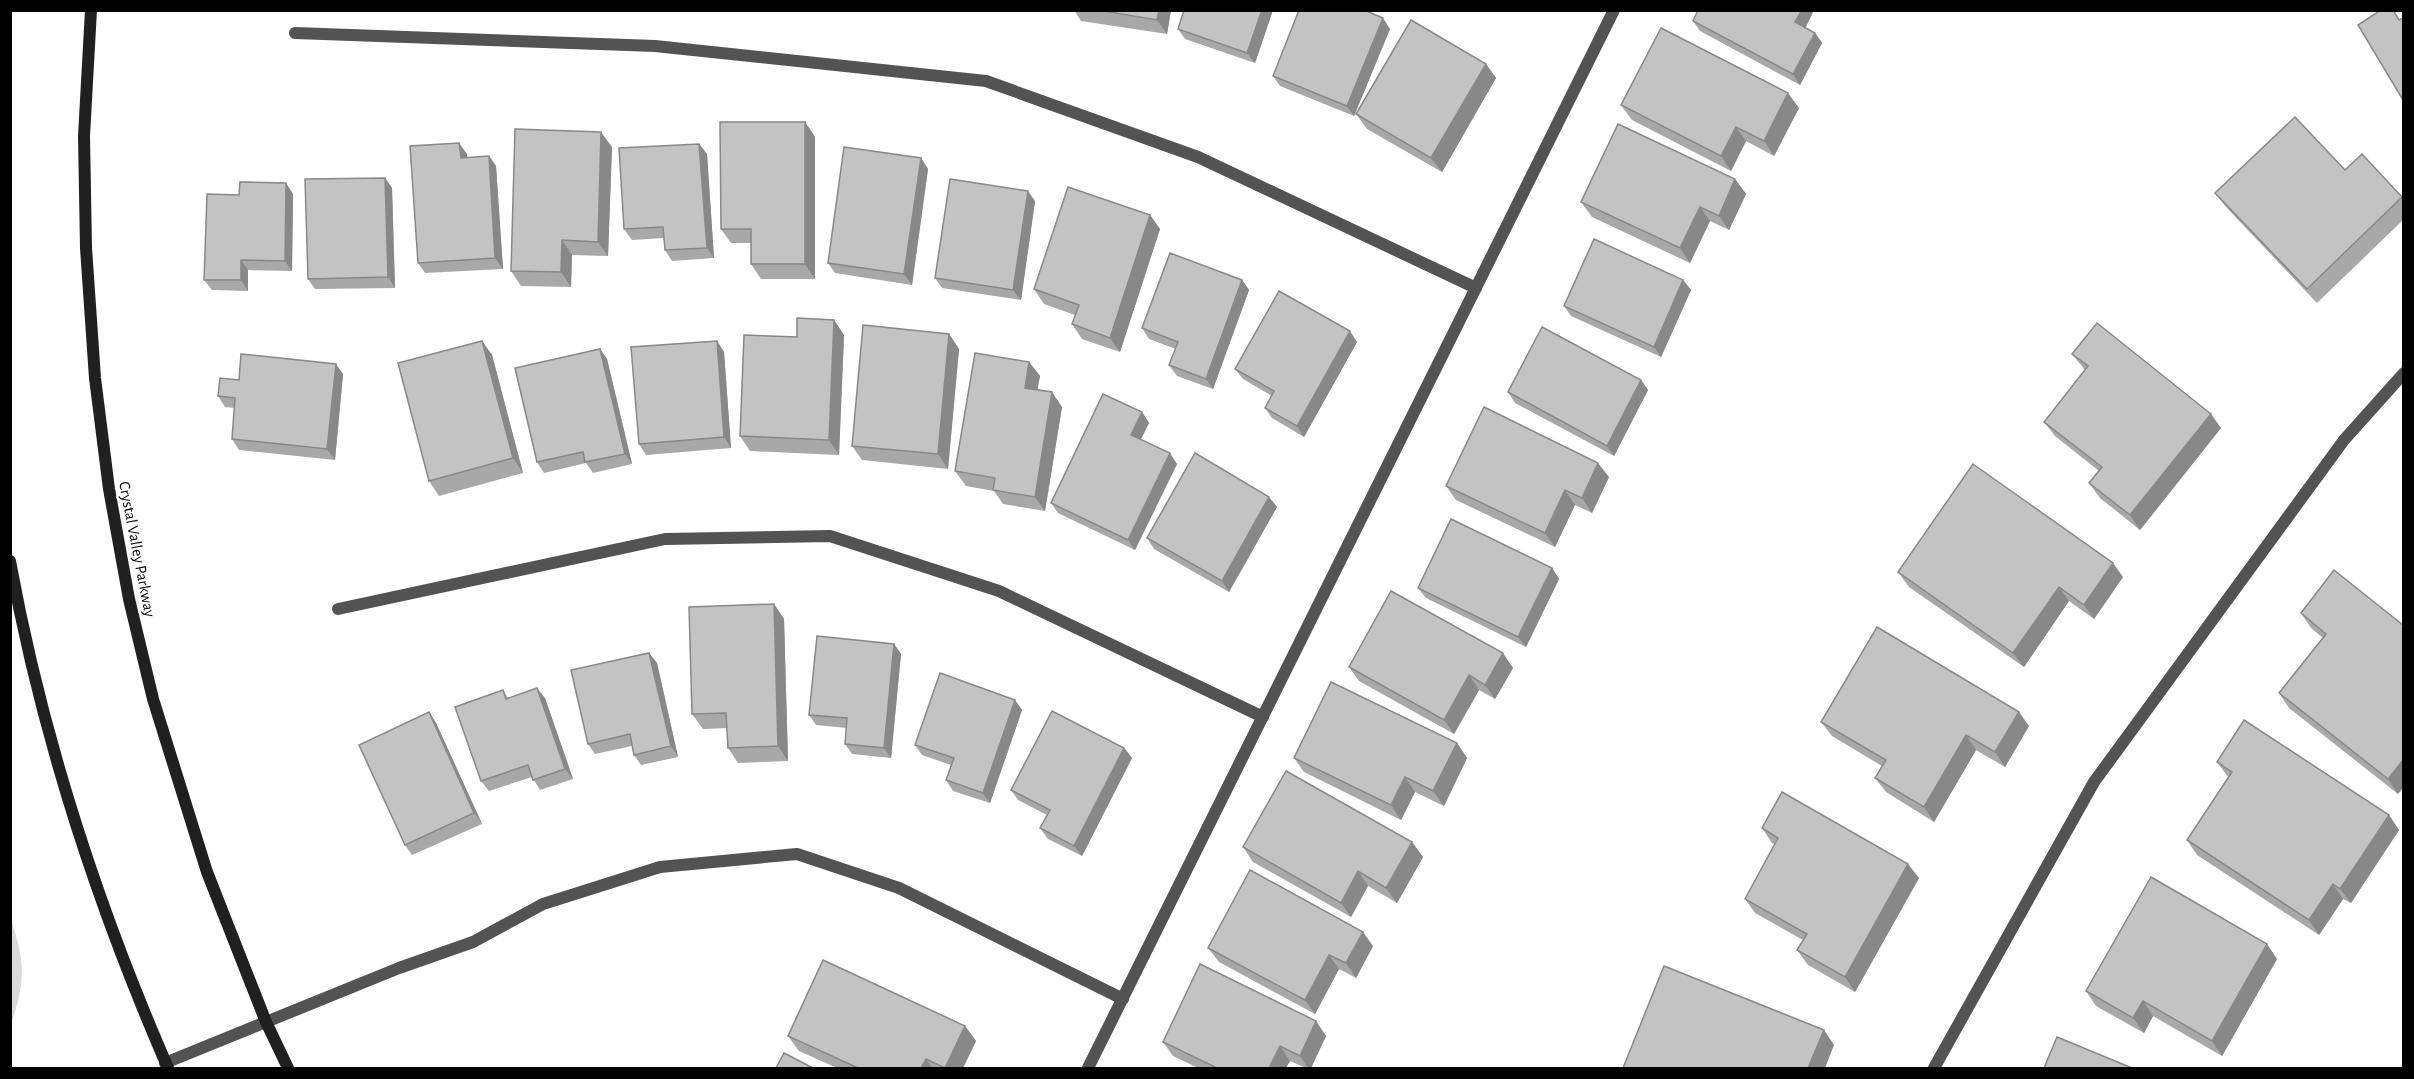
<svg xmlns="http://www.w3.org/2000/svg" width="2414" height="1079" font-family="'Alegreya Sans',sans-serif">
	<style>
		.green { fill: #dadada }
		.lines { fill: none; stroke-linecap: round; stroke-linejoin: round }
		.minor { stroke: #535353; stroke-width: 12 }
		.secondary { stroke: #202020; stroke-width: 12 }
		.wall { fill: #a8a8a8 }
		.shaded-wall { fill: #888 }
		.building { fill: #c3c3c3; stroke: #888; stroke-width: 1.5 }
		.labels { text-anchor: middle; stroke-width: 5; stroke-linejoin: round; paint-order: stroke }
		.street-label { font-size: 16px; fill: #000; stroke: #fff }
	</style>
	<rect width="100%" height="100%" fill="#fff"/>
	<path class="green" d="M10 917C25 960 26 981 11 1024Z"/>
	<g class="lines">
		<g class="minor">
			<polyline points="295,33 655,46 986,81 1198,157 1476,288"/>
			<polyline points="338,609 665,539 830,536 999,591 1263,717"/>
			<polyline points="165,1063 399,968 473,942 543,904 660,867 797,854 899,888 1123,999"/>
			<polyline points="1088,1068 1614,10"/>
			<polyline points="1934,1068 2094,782 2344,440 2404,373"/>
		</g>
		<g class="secondary">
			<polyline points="91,10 84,136 86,248 95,378 109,489 129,599 153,699 207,872 266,1022 288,1068"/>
			<path d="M10 561C42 736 97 905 168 1068"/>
		</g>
	</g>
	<g class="wall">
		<polygon points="1074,10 1171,10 1167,34 1081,21"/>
		<polygon points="1273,10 1255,63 1185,39 1178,29"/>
		<polygon points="1698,10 1814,10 1805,28 1815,33 1822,43 1800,85 1700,31 1693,21"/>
		<polygon points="1390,29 1354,116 1280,86 1273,76"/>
		<polygon points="1486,64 1496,78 1442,172 1367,129 1356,114"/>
		<polygon points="1621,105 1799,108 1774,156 1746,141 1731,171 1632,120"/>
		<polygon points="805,122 815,137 815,279 761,279 751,264 751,243 731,243 721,229"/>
		<polygon points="699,144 707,154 714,258 672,261 665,250 664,238 632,240 624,229"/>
		<polygon points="612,147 608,256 572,255 571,287 521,286 511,271"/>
		<polygon points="467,154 467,158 489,156 496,166 503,269 425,273 418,263"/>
		<polygon points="921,158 928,169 912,285 835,273 828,263"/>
		<polygon points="2345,170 2402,197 2403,199 2403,220 2317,303 2226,207 2215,193"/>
		<polygon points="385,178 392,188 395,288 315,289 308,279"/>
		<polygon points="1735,179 1746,194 1729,230 1710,221 1690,263 1592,217 1581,202"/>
		<polygon points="293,194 292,271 248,270 248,291 212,290 204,280 239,195"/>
		<polygon points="1035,201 1021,300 942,288 935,278"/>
		<polygon points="1150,215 1160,229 1120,352 1082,339 1072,324 1075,315 1044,304 1034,289"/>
		<polygon points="1242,280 1249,290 1213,389 1177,376 1169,365 1176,349 1149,339 1142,328"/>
		<polygon points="1683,280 1691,290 1661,357 1571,316 1564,306"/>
		<polygon points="834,320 844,335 839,455 750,451 740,436 797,337"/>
		<polygon points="949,334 959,349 948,469 862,460 852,446"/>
		<polygon points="482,341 492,355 523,473 439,496 429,481"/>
		<polygon points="717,341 724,352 731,448 646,455 639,444"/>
		<polygon points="1357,342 1304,437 1272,418 1265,408 1272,396 1243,379 1235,369"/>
		<polygon points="600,349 607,359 632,464 593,473 586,463 544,473 537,462"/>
		<polygon points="2072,354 2221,428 2140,530 2100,498 2089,483 2099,471 2055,436 2044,422 2085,370"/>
		<polygon points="1029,362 1040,376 1037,390 1062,407 1045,511 1003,504 994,491 966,486 955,471"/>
		<polygon points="343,374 335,460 239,450 232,439 235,408 225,407 218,396 239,380"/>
		<polygon points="1641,380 1648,390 1614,456 1515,403 1508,392"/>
		<polygon points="1142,412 1149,423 1141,439 1177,464 1135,550 1058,513 1051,503"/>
		<polygon points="1609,477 1592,513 1575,505 1555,547 1456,500 1446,486"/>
		<polygon points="1269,497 1277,507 1229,592 1154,549 1147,538"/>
		<polygon points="1552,568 1559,579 1526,647 1426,598 1418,588"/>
		<polygon points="2334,570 2398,794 2289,708 2279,693 2323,638 2311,628 2301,613"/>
		<polygon points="1898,572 2123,577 2094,619 2069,601 2024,667 1909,587"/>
		<polygon points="774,604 784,619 788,761 738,763 728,748 727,728 703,729 692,714"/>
		<polygon points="894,644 901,654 891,758 852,754 845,744 847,728 816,725 809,715"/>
		<polygon points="649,653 657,663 678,757 641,765 634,755 632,746 595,754 588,744"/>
		<polygon points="1349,667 1513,668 1495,699 1479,690 1454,734 1359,681"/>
		<polygon points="503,690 508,698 545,698 573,779 540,790 532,777 489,791 481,781"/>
		<polygon points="1015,700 1022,710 990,803 953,791 946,780 951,765 922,755 915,745"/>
		<polygon points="429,712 436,723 482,824 412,855 405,845"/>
		<polygon points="1821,722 2029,726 2005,767 1976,750 1934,822 1886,792 1875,778 1882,766 1832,736"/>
		<polygon points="1457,743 1467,758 1444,806 1415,792 1401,820 1304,772 1294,758"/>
		<polygon points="1124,748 1132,758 1082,856 1048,839 1040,828 1047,815 1018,800 1011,790"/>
		<polygon points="2217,762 2389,815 2399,830 2351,903 2343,899 2319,935 2197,855 2187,840 2228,777"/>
		<polygon points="1762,828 1919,878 1855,992 1808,965 1797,950 1803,940 1755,913 1745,899 1775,844 1772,843"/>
		<polygon points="1412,842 1423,857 1397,903 1368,886 1351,917 1253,862 1243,847"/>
		<polygon points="1373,946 1356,978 1339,969 1315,1014 1219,962 1208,948"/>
		<polygon points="2277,959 2222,1056 2153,1016 2144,1033 2096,1006 2086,991"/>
		<polygon points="965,1026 976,1041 963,1068 837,1068 799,1051 788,1036"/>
		<polygon points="1326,1036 1311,1068 1306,1068 1290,1061 1286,1068 1198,1068 1173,1056 1163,1042"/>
	</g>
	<g class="shaded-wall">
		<polygon points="1159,10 1171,10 1167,34 1157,20"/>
		<polygon points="1262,10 1273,10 1255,63 1247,53"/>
		<polygon points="1802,10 1814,10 1803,33 1795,22"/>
		<polygon points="1383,18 1390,29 1354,116 1347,106"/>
		<polygon points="1815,33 1822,43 1800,85 1793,74"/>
		<polygon points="1486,64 1496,78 1442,172 1431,158"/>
		<polygon points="1788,93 1799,108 1774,156 1764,141"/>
		<polygon points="805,122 815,137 815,279 805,264"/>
		<polygon points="1736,127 1746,141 1731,171 1721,156"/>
		<polygon points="601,132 612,147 608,256 598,242"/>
		<polygon points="459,143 467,154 468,168 461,158"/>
		<polygon points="699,144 707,154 714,258 707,248"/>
		<polygon points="489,156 496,166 503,269 495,258"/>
		<polygon points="921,158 928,169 912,285 904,274"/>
		<polygon points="385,178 392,188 395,288 388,277"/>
		<polygon points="1735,179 1746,194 1729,230 1719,216"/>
		<polygon points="286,183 293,194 292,271 285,261"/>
		<polygon points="1028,191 1035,201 1021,300 1013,290"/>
		<polygon points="1700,207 1710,221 1690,263 1680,248"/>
		<polygon points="1150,215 1160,229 1120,352 1110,338"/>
		<polygon points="562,240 572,255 571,287 561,272"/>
		<polygon points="241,260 248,270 248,291 241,280"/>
		<polygon points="1242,280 1249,290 1213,389 1206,379"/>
		<polygon points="1683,280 1691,290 1661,357 1654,347"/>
		<polygon points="834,320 844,335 839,455 829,440"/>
		<polygon points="1350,331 1357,342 1304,437 1297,426"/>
		<polygon points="949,334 959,349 948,469 938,454"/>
		<polygon points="482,341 492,355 523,473 513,458"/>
		<polygon points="717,341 724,352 731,448 724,437"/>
		<polygon points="600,349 607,359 632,464 625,454"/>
		<polygon points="1029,362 1040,376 1035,403 1025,388"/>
		<polygon points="336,364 343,374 335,460 327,449"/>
		<polygon points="1641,380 1648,390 1614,456 1607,446"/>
		<polygon points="1052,392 1062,407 1045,511 1035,497"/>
		<polygon points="1142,412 1149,423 1138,445 1131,435"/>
		<polygon points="2211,414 2221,428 2140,530 2130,515"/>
		<polygon points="1170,453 1177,464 1135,550 1128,540"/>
		<polygon points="1598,463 1609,477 1592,513 1582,498"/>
		<polygon points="1565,490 1575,505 1555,547 1545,533"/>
		<polygon points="1269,497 1277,507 1229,592 1222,581"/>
		<polygon points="2113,563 2123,577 2094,619 2084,605"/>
		<polygon points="1552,568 1559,579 1526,647 1518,637"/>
		<polygon points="2059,587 2069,601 2024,667 2013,653"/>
		<polygon points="774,604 784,619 788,761 778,746"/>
		<polygon points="894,644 901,654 891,758 884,748"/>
		<polygon points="649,653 657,663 678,757 671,746"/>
		<polygon points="1503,653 1513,668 1495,699 1485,685"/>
		<polygon points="1469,675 1479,690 1454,734 1444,720"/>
		<polygon points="537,688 545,698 573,779 565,769"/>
		<polygon points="1015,700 1022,710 990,803 983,793"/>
		<polygon points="429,712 436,723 482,824 474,813"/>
		<polygon points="2019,712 2029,726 2005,767 1995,752"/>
		<polygon points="1966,735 1976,750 1934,822 1924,807"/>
		<polygon points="1457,743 1467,758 1444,806 1433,791"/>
		<polygon points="1124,748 1132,758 1082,856 1074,846"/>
		<polygon points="2403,760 2403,788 2398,794 2388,779"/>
		<polygon points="1405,777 1415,792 1401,820 1391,805"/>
		<polygon points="2389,815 2399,830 2351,903 2340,889"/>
		<polygon points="1412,842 1423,857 1397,903 1386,888"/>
		<polygon points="1908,864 1919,878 1855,992 1845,977"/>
		<polygon points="1358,871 1368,886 1351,917 1341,903"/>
		<polygon points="2333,884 2343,899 2319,935 2309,920"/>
		<polygon points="1363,932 1373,946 1356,978 1346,963"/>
		<polygon points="2267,944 2277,959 2222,1056 2212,1041"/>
		<polygon points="1329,955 1339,969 1315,1014 1305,1000"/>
		<polygon points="2143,1001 2153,1016 2144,1033 2133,1018"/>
		<polygon points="1316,1021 1326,1036 1311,1068 1308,1068 1300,1056"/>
		<polygon points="965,1026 976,1041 963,1068 945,1068"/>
		<polygon points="1824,1030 1834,1045 1825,1068 1808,1068"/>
		<polygon points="1280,1046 1290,1061 1286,1068 1269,1068"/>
		<polygon points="926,1059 932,1068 921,1068"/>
	</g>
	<g class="building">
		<polygon points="1098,10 1159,10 1157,20"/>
		<polygon points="1184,10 1262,10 1247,53 1178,29"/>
		<polygon points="1299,10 1364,10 1383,18 1347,106 1273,76"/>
		<polygon points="1698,10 1802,10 1795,22 1815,33 1793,74 1693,21"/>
		<polygon points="2381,10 2393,10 2399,20 2403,18 2403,100 2358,25"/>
		<polygon points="1411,20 1486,64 1431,158 1356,114"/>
		<polygon points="1661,28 1788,93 1764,141 1736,127 1721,156 1621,105"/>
		<polygon points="2295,117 2345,170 2362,154 2402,197 2307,289 2215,193"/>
		<polygon points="720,122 805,122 805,264 751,264 751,229 721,229"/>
		<polygon points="1618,124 1735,179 1719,216 1700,207 1680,248 1581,202"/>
		<polygon points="515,129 601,132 598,242 562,240 561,272 511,271"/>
		<polygon points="459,143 461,158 489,156 495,258 418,263 410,146"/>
		<polygon points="699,144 707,248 665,250 663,227 624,229 619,148"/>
		<polygon points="844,147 921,158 904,274 828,263"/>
		<polygon points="385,178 388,277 308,279 305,179"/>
		<polygon points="950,179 1028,191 1013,290 935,278"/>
		<polygon points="240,182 286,183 285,261 241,260 241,280 204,280 207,194 239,195"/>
		<polygon points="1068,187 1150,215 1110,338 1072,324 1079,305 1034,289"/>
		<polygon points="1594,239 1683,280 1654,347 1564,306"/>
		<polygon points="1170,253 1242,280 1206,379 1169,365 1178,342 1142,328"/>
		<polygon points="1279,291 1350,331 1297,426 1265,408 1274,391 1235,369"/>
		<polygon points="797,318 834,320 829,440 740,436 744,335 797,337"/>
		<polygon points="2097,323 2211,414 2130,515 2089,483 2102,467 2044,422 2088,366 2072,354"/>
		<polygon points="863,325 949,334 938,454 852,446"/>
		<polygon points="1542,327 1641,380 1607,446 1508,392"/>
		<polygon points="482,341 513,458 429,481 398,363"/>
		<polygon points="717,341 724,437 639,444 631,347"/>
		<polygon points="600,349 625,454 585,462 583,452 537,462 515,368"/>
		<polygon points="975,353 1029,362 1025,388 1052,392 1035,497 993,490 995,478 955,471"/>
		<polygon points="241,354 336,364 327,449 232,439 235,398 218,396 220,378 239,380"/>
		<polygon points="1103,394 1142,412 1131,435 1170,453 1128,540 1051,503"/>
		<polygon points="1484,407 1598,463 1582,498 1565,490 1545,533 1446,486"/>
		<polygon points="1195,453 1269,497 1222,581 1147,538"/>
		<polygon points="1973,464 2113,563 2084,605 2059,587 2013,653 1898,572"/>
		<polygon points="1451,519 1552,568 1518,637 1418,588"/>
		<polygon points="2334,570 2403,625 2403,760 2388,779 2279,693 2326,634 2301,613"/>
		<polygon points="1391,591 1503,653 1485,685 1469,675 1444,720 1349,667"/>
		<polygon points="774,604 778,746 728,748 726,713 692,714 689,607"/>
		<polygon points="1877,627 2019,712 1995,752 1966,735 1924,807 1875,778 1886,760 1821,722"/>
		<polygon points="817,636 894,644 884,748 845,744 847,718 809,715"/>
		<polygon points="649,653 671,746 634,755 630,734 588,744 571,670"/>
		<polygon points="940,673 1015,700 983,793 946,780 954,758 915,745"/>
		<polygon points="1331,682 1457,743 1433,791 1405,777 1391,805 1294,758"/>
		<polygon points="537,688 565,769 533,780 528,765 481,781 455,707 503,690 506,699"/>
		<polygon points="1052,711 1124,748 1074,846 1040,828 1050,810 1011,790"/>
		<polygon points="429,712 474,813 405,845 359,745"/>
		<polygon points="2244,720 2389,815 2340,889 2333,884 2309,920 2187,840 2232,772 2217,762"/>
		<polygon points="1286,771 1412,842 1386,888 1358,871 1341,903 1243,847"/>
		<polygon points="1782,792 1908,864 1845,977 1797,950 1807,934 1745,899 1778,838 1762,828"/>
		<polygon points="1250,870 1363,932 1346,963 1329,955 1305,1000 1208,948"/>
		<polygon points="2151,877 2267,944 2212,1041 2143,1001 2133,1018 2086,991"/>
		<polygon points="823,960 965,1026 945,1068 926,1059 921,1068 858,1068 788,1036"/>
		<polygon points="1200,964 1316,1021 1300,1056 1280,1046 1269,1068 1217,1068 1163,1042"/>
		<polygon points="1664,966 1824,1030 1808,1068 1623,1068"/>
		<polygon points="2057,1037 2132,1068 2044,1068"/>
		<polygon points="784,1053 813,1068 776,1068"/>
	</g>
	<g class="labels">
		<g class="street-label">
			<text transform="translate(138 549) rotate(79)" y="6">Crystal Valley Parkway</text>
		</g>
	</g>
	<rect width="2414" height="1079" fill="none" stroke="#000000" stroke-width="24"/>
</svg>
